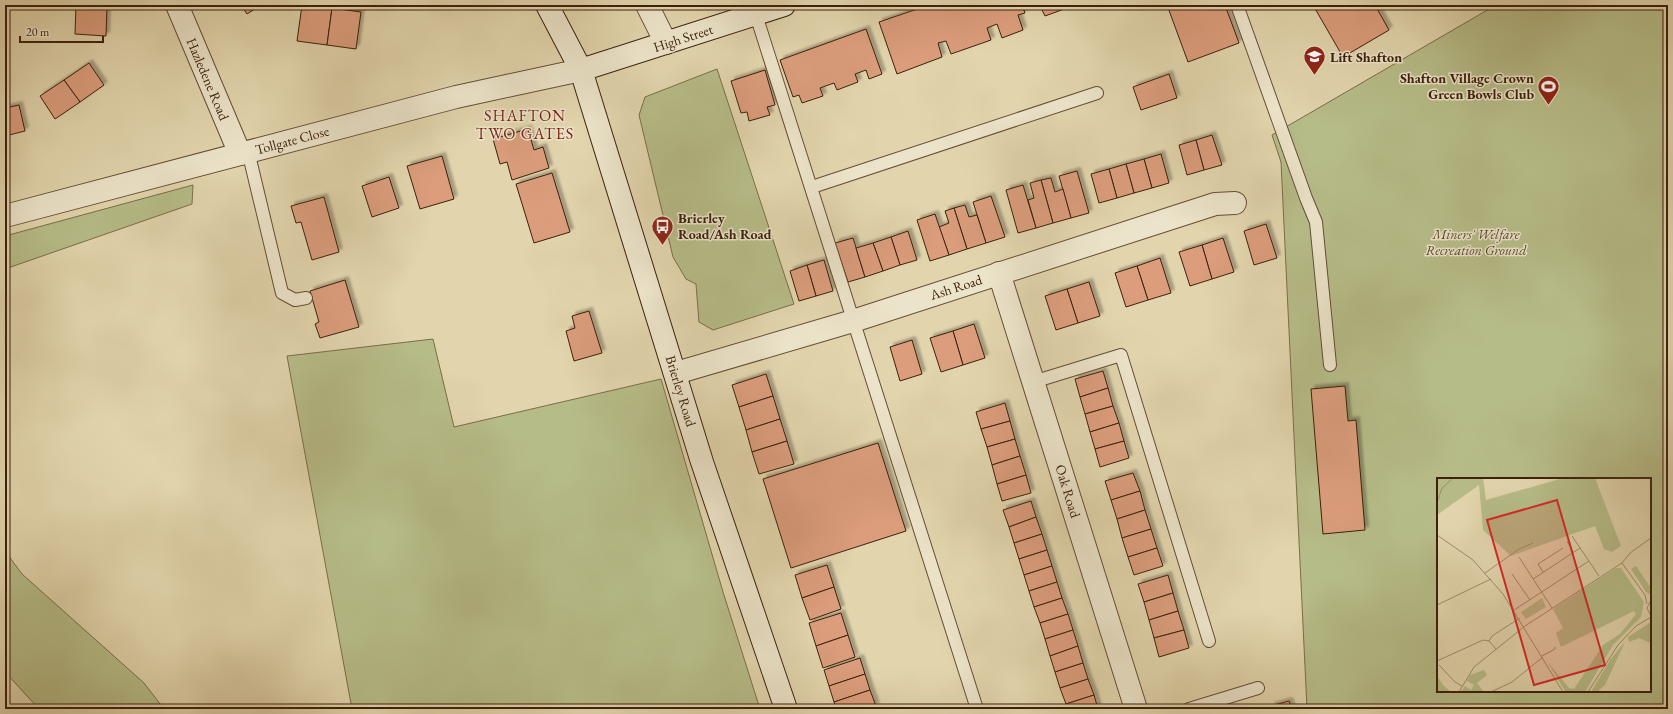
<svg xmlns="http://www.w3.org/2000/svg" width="1673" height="714" font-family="'EB Garamond',serif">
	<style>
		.green { fill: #b6bc88; stroke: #796e4a; fill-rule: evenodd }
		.building { fill: #db9d7b; stroke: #3c200c; filter: url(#shadow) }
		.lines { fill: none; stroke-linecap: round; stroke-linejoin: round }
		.lane-casing { stroke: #664d34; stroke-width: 14 }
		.street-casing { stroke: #664d34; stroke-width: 24 }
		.secondary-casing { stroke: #3c200c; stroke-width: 24 }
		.lane { stroke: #ece4ca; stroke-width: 12 }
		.street { stroke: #ece4ca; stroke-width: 22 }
		.secondary { stroke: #ece4ca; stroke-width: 22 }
		.labels { text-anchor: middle; stroke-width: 3; stroke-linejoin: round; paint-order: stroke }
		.street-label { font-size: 14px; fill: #3c200c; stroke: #ece4ca }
		.poi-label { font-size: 14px; font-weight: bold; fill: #3c200c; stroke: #ece4ca; text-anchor: start }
		.park-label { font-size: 14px; font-style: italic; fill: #5a472b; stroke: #ece4ca }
		.quarter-label { font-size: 16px; letter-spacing: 1px; fill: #7a1f14; stroke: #ece4ca }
		.inset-road { fill: none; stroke: #a08d6d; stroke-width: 1 }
		.view { fill: #d62828; fill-opacity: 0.15; stroke: #d62828; stroke-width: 2 }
		.inset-edge { fill: none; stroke: #3c200c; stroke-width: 2 }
	</style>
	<defs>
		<filter id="shadow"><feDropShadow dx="3.5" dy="-3.5" stdDeviation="1" flood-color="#0004"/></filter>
	</defs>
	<rect width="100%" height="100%" fill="#e2d5ad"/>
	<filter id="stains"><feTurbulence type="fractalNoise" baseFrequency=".005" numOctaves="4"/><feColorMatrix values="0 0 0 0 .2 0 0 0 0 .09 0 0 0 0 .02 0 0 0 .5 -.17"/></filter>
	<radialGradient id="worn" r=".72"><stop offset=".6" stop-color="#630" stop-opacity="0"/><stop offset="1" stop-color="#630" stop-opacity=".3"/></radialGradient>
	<g class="green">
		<path d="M1496 5H1668V709H1307L1281 162 1272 135ZM1438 479H1650V691H1438Z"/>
		<polygon points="717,69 794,304 713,330 699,322 696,284 686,279 673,257 639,115 645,97"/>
		<polygon points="193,185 192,204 5,269 5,236"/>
		<polygon points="433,339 454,427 661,379 723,592 760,709 352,709 287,356"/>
		<polygon points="5,551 22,574 144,683 164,709 39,709 5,672"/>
	</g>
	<g class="building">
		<polygon points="76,5 107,5 106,36 75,34"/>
		<polygon points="241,5 261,5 247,14"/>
		<polygon points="302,5 332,8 327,45 297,41"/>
		<polygon points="929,5 1022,5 1025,13 1018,15 1023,30 1002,38 997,24 987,28 991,40 951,54 946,41 938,43 942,57 897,74 879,22"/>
		<polygon points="1036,5 1066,5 1067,8 1045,16 1041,8 1038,9"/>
		<polygon points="1167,5 1225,5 1239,43 1188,62"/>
		<polygon points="1313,5 1375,5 1389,30 1343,57"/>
		<polygon points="332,8 361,12 356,49 327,45"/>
		<polygon points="866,29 882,74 869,79 866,70 855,74 858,82 837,90 834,83 820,88 823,96 802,103 799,95 793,97 780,60"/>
		<polygon points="89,63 104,85 80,102 64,80"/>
		<polygon points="765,70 775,105 767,107 770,115 749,121 747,112 741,113 731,81"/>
		<polygon points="1169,74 1177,98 1141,110 1133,87"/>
		<polygon points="64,80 80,102 55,119 40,96"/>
		<polygon points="19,105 25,131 5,136 5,108"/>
		<polygon points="528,129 534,150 543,147 549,168 512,180 507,162 500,164 493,139"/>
		<polygon points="1212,135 1222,165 1204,170 1196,140"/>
		<polygon points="1196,140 1204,170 1187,175 1179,145"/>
		<polygon points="1161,154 1169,183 1152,188 1144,159"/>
		<polygon points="442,156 454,199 420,209 407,166"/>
		<polygon points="1144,159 1152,188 1134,193 1126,164"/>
		<polygon points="1126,164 1134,193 1117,198 1109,169"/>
		<polygon points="1109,169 1117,198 1099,203 1091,174"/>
		<polygon points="1077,171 1089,213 1071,218 1059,176"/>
		<polygon points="552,173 570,232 534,243 516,184"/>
		<polygon points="389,177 399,208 372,217 362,186"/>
		<polygon points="1051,178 1055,192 1063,189 1071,218 1053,223 1041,180"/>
		<polygon points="1041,180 1053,223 1036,228 1028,200 1034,198 1030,183"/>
		<polygon points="1023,185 1036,228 1018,233 1006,190"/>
		<polygon points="991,196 1005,237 986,243 973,202"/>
		<polygon points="324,197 339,252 312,260 301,222 296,223 291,206"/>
		<polygon points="965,205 969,217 977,215 986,243 967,249 954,208"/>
		<polygon points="954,208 967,249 949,255 939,227 949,223 945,211"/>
		<polygon points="935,214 949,255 930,261 917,220"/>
		<polygon points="1266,224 1277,258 1254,265 1244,231"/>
		<polygon points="908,231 917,260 900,265 891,237"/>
		<polygon points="891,237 900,265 883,271 873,243"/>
		<polygon points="853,238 865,277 848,282 835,243"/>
		<polygon points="1223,238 1234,272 1212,279 1202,245"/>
		<polygon points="873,243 883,271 865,277 856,248"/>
		<polygon points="1202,245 1212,279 1190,286 1179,252"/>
		<polygon points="1160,258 1171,293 1148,300 1137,266"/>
		<polygon points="824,260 833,291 816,296 807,265"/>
		<polygon points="807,265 816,296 799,301 790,271"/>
		<polygon points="1137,266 1148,300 1126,307 1115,273"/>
		<polygon points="345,280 359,327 320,338 315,324 319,322 310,291"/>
		<polygon points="1089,282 1100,316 1078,323 1067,289"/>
		<polygon points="1067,289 1078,323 1056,330 1045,296"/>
		<polygon points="589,311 602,353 574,361 566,331 575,328 572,316"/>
		<polygon points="974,324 985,358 963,365 953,331"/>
		<polygon points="953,331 963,365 941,372 930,338"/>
		<polygon points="912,340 922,374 900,381 890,347"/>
		<polygon points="1103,371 1108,388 1080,397 1075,379"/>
		<polygon points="766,374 773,396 739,407 732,385"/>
		<polygon points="1345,386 1348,421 1356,420 1365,530 1323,534 1311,389"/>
		<polygon points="1108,388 1113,406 1085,414 1080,397"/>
		<polygon points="773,396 780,419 746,430 739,407"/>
		<polygon points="1005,403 1010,421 981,429 976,412"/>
		<polygon points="1113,406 1119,423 1090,432 1085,414"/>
		<polygon points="780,419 787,441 752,452 746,430"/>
		<polygon points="1010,421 1015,439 987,447 981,429"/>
		<polygon points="1119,423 1124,441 1095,449 1090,432"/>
		<polygon points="1015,439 1020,456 992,465 987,447"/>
		<polygon points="787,441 794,464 759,474 752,452"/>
		<polygon points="1124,441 1129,458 1100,467 1095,449"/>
		<polygon points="878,443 906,531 791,568 763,479"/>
		<polygon points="1020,456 1026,475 997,484 992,465"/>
		<polygon points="1133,473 1140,491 1111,500 1105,481"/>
		<polygon points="1026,475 1031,493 1002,501 997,484"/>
		<polygon points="1140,491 1145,510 1117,519 1111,500"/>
		<polygon points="1031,501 1036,517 1009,527 1003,510"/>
		<polygon points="1145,510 1151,529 1122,538 1117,519"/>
		<polygon points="1036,517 1042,534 1014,543 1009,527"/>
		<polygon points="1151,529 1157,548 1128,557 1122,538"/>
		<polygon points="1042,534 1047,550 1019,559 1014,543"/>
		<polygon points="1157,548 1163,566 1134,575 1128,557"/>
		<polygon points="1047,550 1052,566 1024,575 1019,559"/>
		<polygon points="827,565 834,587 802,598 795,575"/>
		<polygon points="1052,566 1057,582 1029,591 1024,575"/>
		<polygon points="1168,575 1173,593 1144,602 1138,584"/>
		<polygon points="1057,582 1062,598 1034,607 1029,591"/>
		<polygon points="834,587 841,609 810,620 802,598"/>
		<polygon points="1173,593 1178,611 1149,620 1144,602"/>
		<polygon points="1062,598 1068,614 1040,623 1034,607"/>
		<polygon points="1178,611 1184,630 1154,638 1149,620"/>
		<polygon points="841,613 848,635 816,646 809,623"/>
		<polygon points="1068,614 1073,630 1045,639 1040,623"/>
		<polygon points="1073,630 1078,646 1050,656 1045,639"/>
		<polygon points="1184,630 1189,648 1159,657 1154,638"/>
		<polygon points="848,635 855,657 823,668 816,646"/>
		<polygon points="1078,646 1083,663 1055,672 1050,656"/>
		<polygon points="860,658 865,674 829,686 824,670"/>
		<polygon points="1083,663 1088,679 1060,688 1055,672"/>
		<polygon points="865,674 870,690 834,702 829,686"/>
		<polygon points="1088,679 1094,695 1066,704 1060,688"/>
		<polygon points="870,690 876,706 867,709 837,709 834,702"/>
		<polygon points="1094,695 1098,709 1067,709 1066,704"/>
		<polygon points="1289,701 1292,709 1272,709 1271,706"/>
	</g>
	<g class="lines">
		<defs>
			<g id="lane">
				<polyline points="1237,5 1306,198 1316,222 1330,365"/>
				<polyline points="756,15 977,709"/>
				<polyline points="248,151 282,293 295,300 306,298"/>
				<polyline points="812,187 1097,93"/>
				<polyline points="1033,382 1121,355 1209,641"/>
				<polyline points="1189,709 1258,688"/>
			</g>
			<g id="street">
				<polyline points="177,5 240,154"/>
				<polyline points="647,5 666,43"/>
				<polyline points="5,216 456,97 581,70"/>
				<polyline points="999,273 1136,709"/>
				<polyline points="676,373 853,321 1215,204 1235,203"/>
			</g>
			<g id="secondary">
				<polyline points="547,5 581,70 702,462 786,709"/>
				<polyline points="581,70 784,5"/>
			</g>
		</defs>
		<use href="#lane" class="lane-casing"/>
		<use href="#street" class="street-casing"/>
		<use href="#secondary" class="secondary-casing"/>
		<use href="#lane" class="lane"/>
		<use href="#street" class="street"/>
		<use href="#secondary" class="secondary"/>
	</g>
	<defs>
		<symbol id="school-pin" viewBox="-11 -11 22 30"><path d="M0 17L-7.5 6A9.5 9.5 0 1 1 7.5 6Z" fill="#8f2418" stroke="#ece4ca"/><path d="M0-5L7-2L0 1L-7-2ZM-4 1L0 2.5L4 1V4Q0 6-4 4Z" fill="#fff"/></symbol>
		<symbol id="stadium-pin" viewBox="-11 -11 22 30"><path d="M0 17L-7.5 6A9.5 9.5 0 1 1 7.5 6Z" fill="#8f2418" stroke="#ece4ca"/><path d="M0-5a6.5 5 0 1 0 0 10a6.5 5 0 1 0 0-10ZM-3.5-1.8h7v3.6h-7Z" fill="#fff"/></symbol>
		<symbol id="bus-pin" viewBox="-11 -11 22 30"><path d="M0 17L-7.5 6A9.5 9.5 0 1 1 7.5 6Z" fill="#8f2418" stroke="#ece4ca"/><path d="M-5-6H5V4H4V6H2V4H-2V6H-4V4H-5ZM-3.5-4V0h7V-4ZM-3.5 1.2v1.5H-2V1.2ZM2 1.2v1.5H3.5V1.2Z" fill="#fff"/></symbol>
	</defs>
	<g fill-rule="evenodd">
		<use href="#school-pin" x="1302" y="44" width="25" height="34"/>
		<use href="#stadium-pin" x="1536" y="74" width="25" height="34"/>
		<use href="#bus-pin" x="650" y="214" width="25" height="34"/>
	</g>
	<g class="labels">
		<g class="street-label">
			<text transform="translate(683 38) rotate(-18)" y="5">High Street</text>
			<text transform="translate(208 79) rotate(67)" y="5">Hazledene Road</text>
			<text transform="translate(292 140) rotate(-15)" y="5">Tollgate Close</text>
			<text transform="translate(956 287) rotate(-18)" y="5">Ash Road</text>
			<text transform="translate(681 391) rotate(73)" y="5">Brierley Road</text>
			<text transform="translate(1068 491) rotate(73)" y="5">Oak Road</text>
		</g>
		<g class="poi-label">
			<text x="1330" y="62">Lift Shafton</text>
			<text x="1534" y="83" text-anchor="end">Shafton Village Crown<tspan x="1534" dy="16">Green Bowls Club</tspan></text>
			<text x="678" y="223">Brierley<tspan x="678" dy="16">Road/Ash Road</tspan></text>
		</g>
		<g class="park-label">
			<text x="1476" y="239">Miners' Welfare<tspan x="1476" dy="16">Recreation Ground</tspan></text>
		</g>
		<g class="quarter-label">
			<text x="525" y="121">SHAFTON<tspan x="525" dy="18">TWO GATES</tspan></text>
		</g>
	</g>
	<g transform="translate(1437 478)">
		<rect width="214" height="214" fill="#e2d5ad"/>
		<path d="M0 0H46L49 22 126 0H158L184 68 175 74 167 71 158 48 74 78 46 52 42 7 0 37ZM199 88 214 110V117L209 114 194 91ZM179 90H184L188 96 207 124 204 139 176 167 148 214 128 213 110 183 132 210 137 211 166 167 183 156 199 136 197 133 124 169 119 155 126 150 116 131ZM105 120 109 129 89 141 84 134ZM214 144V165L202 160 192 164 191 159ZM188 164 168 207 160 214H154L173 182ZM47 192 50 197 40 205 47 214H24L28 208 34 212 37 207 30 203 33 197ZM0 198 7 208 14 214H0Z" fill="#b6bc88"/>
		<path class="inset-road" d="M0 25 5 10 16 0M0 57 36 82 66 116 126 214M135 58 162 98M130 63 136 74M82 79 115 130M185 85 208 117 210 126M106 94 101 86 126 70M48 95 82 71 96 65M75 96 93 122M96 101 143 70M214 122 210 130 214 138M0 127 54 101M77 132 152 83M52 163 55 158 83 140M105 178 118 171V169M0 183 46 162 52 163 59 171M2 187 18 204 25 208M22 214 37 189 88 148 185 85 193 75 214 60M54 214 75 204 106 179M151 214 181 167 199 148 214 139"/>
		<path class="view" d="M120 22 168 187 97 207 50 42Z"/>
		<rect width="214" height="214" class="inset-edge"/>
	</g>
	<rect width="1673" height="714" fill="none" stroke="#e2d5ad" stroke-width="20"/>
	<rect x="6" y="6" width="1661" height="702" fill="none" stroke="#3c200c" stroke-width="2"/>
	<rect x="10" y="10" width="1653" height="694" fill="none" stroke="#3c200c"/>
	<path d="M20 36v6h83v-6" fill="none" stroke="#3c200c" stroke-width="2"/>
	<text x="26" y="36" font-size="12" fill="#3c200c" stroke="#ece4ca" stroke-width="3" paint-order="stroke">20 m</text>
	<rect width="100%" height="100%" filter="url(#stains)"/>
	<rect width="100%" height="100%" fill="url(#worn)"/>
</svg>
